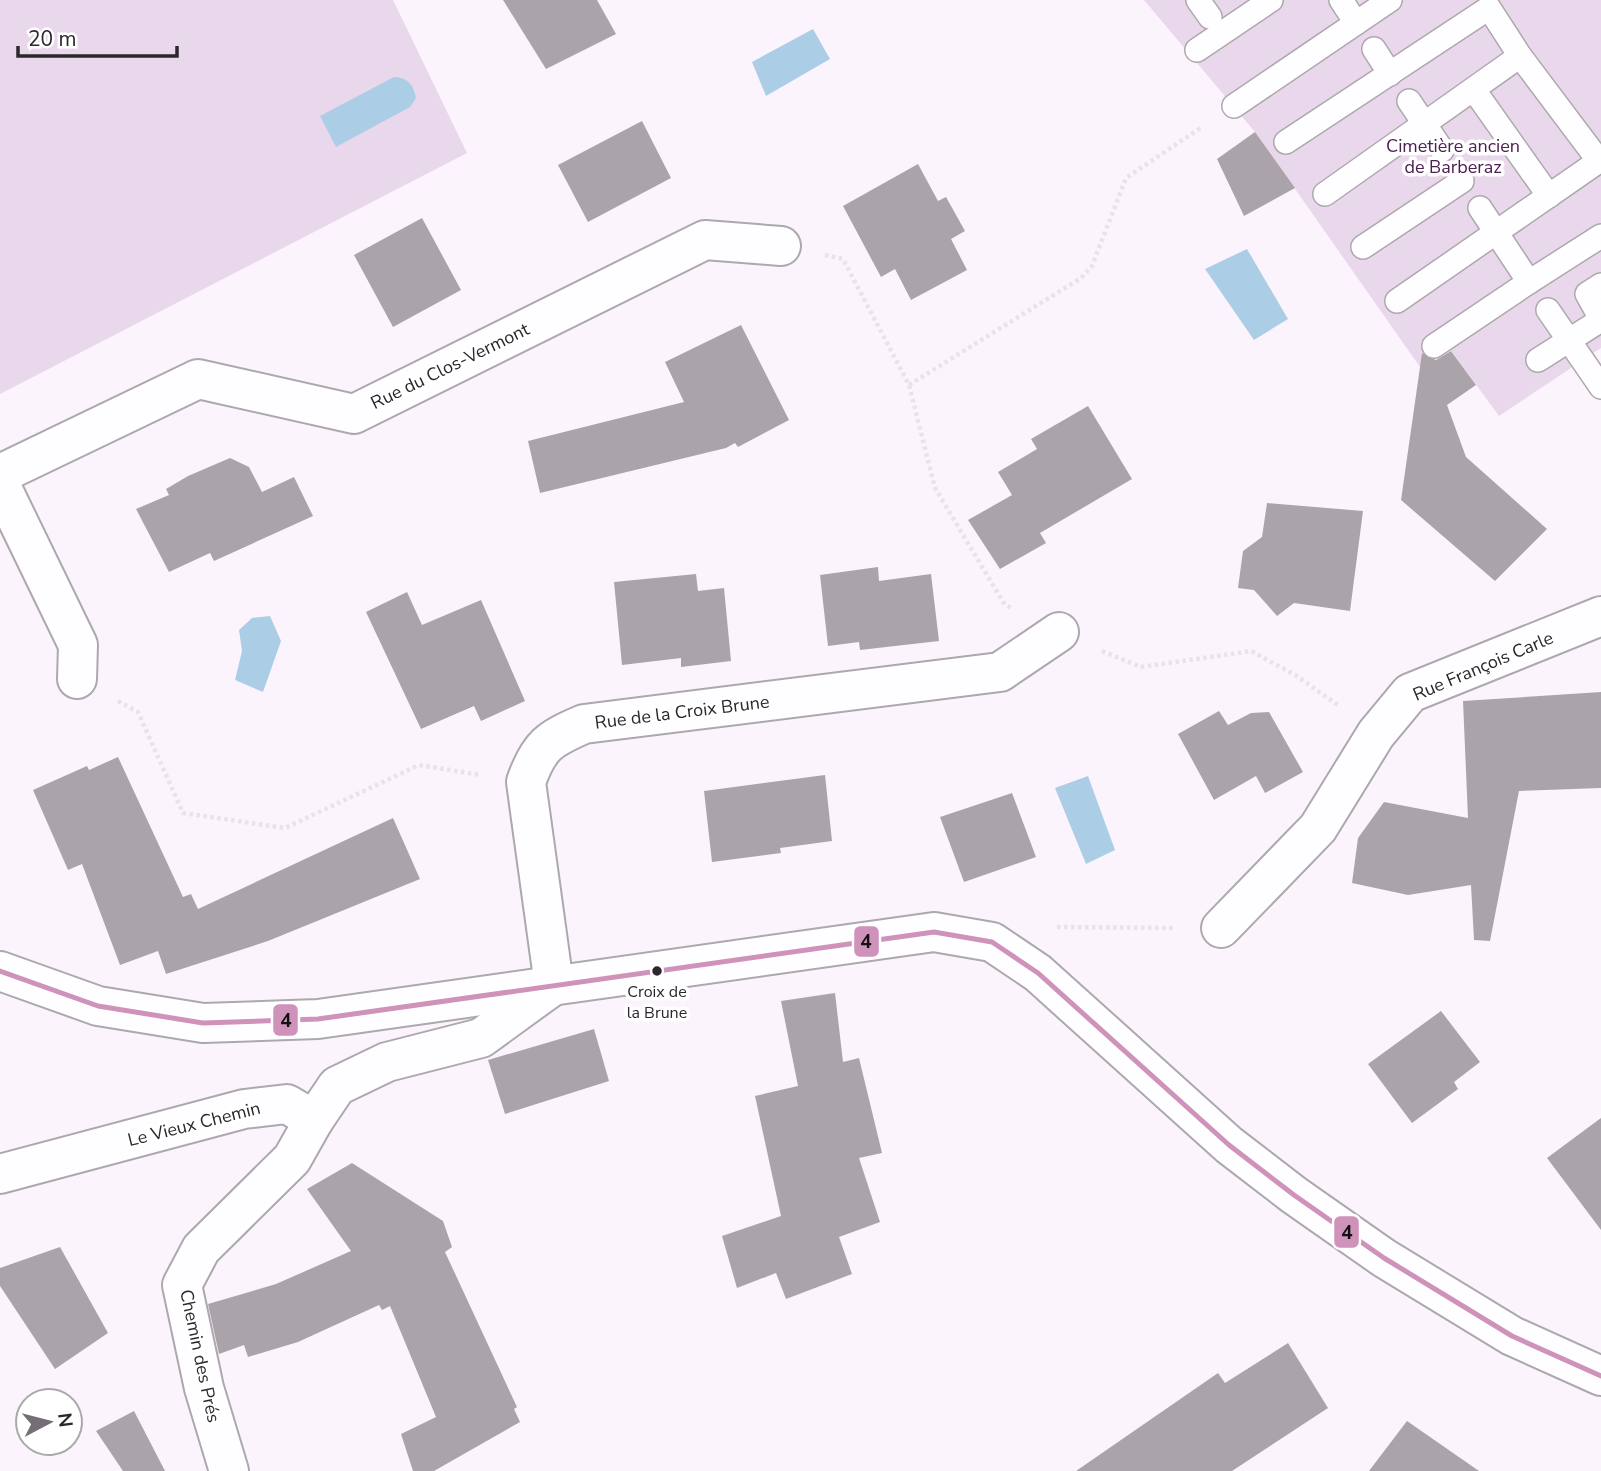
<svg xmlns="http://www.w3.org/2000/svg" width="1601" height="1471" font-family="'Nunito Sans',sans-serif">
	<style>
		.green { fill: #e9d8eb }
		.water { fill: #abcee6 }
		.building { fill: #aaa4aa }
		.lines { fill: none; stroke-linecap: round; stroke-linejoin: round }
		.service-casing { stroke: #ada8ad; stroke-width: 26 }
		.minor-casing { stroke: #ada8ad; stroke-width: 42 }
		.secondary-casing { stroke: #ada8ad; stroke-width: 42 }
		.path { stroke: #e6e4e6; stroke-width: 4.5; stroke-dasharray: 3.5 3.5; stroke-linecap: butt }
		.service { stroke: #fefdff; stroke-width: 23 }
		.minor { stroke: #fefdff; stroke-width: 38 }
		.secondary { stroke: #fefdff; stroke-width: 38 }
		.bus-1-casing { stroke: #fff; stroke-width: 10 }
		.bus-1 { stroke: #cf92bb; stroke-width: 5 }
		.bus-dot { fill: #2c272c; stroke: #fff; stroke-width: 2.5 }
		.labels { text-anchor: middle; stroke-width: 7; stroke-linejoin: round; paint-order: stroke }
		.bus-label { font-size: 16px; fill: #2c272c; stroke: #fff }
		.park-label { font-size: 18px; fill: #4d2052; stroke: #fff }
		.street-label { font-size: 18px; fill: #2c272c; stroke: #fff }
		.line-badge { stroke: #fff; stroke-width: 2.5 }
		.pale-badge-label { font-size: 19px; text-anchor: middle; font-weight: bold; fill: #111 }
	</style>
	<rect width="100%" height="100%" fill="#fbf4fc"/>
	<g class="green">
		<polygon points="0,0 393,0 467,153 0,394"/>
		<polygon points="1144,0 1601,0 1601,348 1499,416 1447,345 1420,367 1255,132"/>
	</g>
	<g class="water">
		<polygon points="813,29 830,59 766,96 752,62"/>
		<path d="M394 77C408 78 413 84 416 98L410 107 336 147 320 116Z"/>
		<polygon points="1247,249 1288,319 1254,340 1205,269"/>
		<polygon points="270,616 281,641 263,692 235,680 242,651 239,630 252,618"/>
		<polygon points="1088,776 1115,850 1086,864 1055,788"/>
	</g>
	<g class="building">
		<polygon points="503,0 597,0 616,34 546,69"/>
		<polygon points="642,121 671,178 588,222 558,165"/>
		<polygon points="1255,132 1295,188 1244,216 1217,159"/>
		<polygon points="918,164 938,201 946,197 965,231 951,239 967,270 911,300 895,269 881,277 843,206"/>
		<polygon points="422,218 461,290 393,327 354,255"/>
		<polygon points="741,325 789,420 738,447 735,443 726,448 540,493 528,441 684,402 665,362"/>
		<polygon points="1451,351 1476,385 1447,405 1466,457 1547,529 1495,581 1401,500 1422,353 1436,360"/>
		<polygon points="1088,406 1132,479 1040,533 1046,543 1000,569 968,520 1012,495 998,472 1037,449 1031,439"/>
		<polygon points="230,458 249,467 262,492 294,477 313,516 214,561 210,553 169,572 136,509 169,495 166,489 188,476"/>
		<polygon points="1267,503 1363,511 1350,611 1294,603 1277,616 1254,590 1238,588 1243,551 1262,537"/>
		<polygon points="878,567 879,581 931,574 939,641 860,650 859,642 828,646 820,575"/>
		<polygon points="696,574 698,591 724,588 731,661 681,667 681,658 622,665 614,582"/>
		<polygon points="407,592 422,625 481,600 525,701 481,721 474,706 421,729 366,612"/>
		<polygon points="1601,692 1601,788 1519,791 1490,941 1474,940 1471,885 1408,895 1352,883 1358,838 1384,802 1468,818 1463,701"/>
		<polygon points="1219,711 1228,725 1251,713 1269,712 1303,772 1265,793 1256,776 1214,800 1178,734"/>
		<polygon points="118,757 183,897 191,894 198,909 393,818 420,879 268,941 166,974 158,951 120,965 82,864 68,870 33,790 87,766 89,770"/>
		<polygon points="825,775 832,841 780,848 781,853 712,862 704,791"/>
		<polygon points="1012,793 1036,857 964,882 940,817"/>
		<polygon points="835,993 843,1062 859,1058 882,1153 859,1158 880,1222 839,1237 852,1274 786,1299 776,1273 737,1288 722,1236 781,1216 755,1096 798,1086 781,1001"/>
		<polygon points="1441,1011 1480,1062 1454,1082 1458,1089 1412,1123 1368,1064"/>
		<polygon points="594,1029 609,1081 505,1114 488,1060"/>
		<polygon points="1601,1118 1601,1230 1547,1158"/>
		<polygon points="352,1163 443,1221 452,1247 445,1252 517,1407 514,1409 520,1422 434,1471 413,1471 401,1434 436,1417 390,1306 382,1310 379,1305 298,1342 248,1357 244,1345 219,1354 208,1304 276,1284 351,1251 307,1189"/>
		<polygon points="60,1247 108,1333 55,1369 0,1286 0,1268"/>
		<polygon points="1288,1343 1328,1408 1232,1471 1076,1471 1218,1373 1225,1383"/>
		<polygon points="134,1411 165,1471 123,1471 96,1431"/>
		<polygon points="1407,1421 1479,1471 1369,1471"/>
	</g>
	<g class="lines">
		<defs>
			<g id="service">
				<polyline points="1198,0 1210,17"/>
				<polyline points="1341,0 1356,23"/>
				<polyline points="1374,49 1390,74"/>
				<polyline points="1197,50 1271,0"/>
				<polyline points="1474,90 1549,196"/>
				<polyline points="1409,101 1442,150"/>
				<polyline points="1234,106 1390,0"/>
				<polyline points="1286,142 1489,8 1520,56"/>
				<polyline points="1325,194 1520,56 1599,161 1397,301"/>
				<polyline points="1363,247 1462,181"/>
				<polyline points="1529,282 1601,236"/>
				<polyline points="1601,285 1587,294 1601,319"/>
				<polyline points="1548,310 1601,387"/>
				<polyline points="1434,346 1529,282 1480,208"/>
				<polyline points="1538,360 1601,320"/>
			</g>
			<g id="minor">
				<polyline points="0,474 198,379 354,414 705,240 781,246"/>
				<polyline points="0,484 78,645 77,679"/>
				<polyline points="1221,928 1318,828 1376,734 1410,693 1601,616"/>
				<path d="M0 1174 244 1109 287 1104 314 1120 337 1086 387 1062 481 1038 554 985 526 782C539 745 549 739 584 724L1000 672 1059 632"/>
				<polyline points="229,1471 204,1388 182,1285 201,1249 292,1159 314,1120"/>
			</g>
			<polyline id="secondary" points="0,971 98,1006 203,1023 318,1019 934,932 992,942 1038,973 1229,1145 1294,1195 1384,1258 1512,1336 1601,1376"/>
		</defs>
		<use href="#service" class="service-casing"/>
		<use href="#minor" class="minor-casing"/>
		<use href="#secondary" class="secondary-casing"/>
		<g class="path">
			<polyline points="825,255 843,259 909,385 935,488 1005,605 1012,608"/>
			<polyline points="909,385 1081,278 1092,266 1126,178 1202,127"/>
			<polyline points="1102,651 1141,667 1251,651 1297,676 1339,706"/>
			<polyline points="118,701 138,712 183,813 285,828 419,765 481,775"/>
			<polyline points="1057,927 1174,928"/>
		</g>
		<use href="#service" class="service"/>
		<use href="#minor" class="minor"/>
		<use href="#secondary" class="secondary"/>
		<defs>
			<polyline id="bus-1" points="0,971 98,1006 203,1023 318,1019 934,932 992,942 1038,973 1229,1145 1294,1195 1384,1258 1512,1336 1601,1376"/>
		</defs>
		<use href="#bus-1" class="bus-1-casing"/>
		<use href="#bus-1" class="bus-1"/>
	</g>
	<circle class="bus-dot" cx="657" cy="971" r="6"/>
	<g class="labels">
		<g class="bus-label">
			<text x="657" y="997">Croix de<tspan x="657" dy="21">la Brune</tspan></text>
		</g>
		<g class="park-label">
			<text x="1453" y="152">Cimetière ancien<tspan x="1453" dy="21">de Barberaz</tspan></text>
		</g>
		<g class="street-label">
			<text transform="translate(450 366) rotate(-26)" y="6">Rue du Clos-Vermont</text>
			<text transform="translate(1483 666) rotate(-23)" y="6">Rue François Carle</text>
			<text transform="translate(682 712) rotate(-7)" y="6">Rue de la Croix Brune</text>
			<text transform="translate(194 1124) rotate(-14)" y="6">Le Vieux Chemin</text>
			<text transform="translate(200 1356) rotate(78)" y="6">Chemin des Prés</text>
		</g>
	</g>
	<g class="line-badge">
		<rect x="853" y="925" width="27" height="33" rx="7" fill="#cf92bb"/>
		<rect x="272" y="1003" width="27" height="34" rx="7" fill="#cf92bb"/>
		<rect x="1333" y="1215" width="27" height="34" rx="7" fill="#cf92bb"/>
	</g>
	<g class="pale-badge-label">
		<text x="866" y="948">4</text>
		<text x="286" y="1027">4</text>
		<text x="1347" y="1239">4</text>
	</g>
	<g transform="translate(49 1422) rotate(83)"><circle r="33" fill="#ffffff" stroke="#aba9ab" stroke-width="2"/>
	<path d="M0-5L12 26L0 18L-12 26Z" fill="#746f75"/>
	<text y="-10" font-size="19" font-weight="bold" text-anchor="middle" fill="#2c272c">N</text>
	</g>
	<path d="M18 46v10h159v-10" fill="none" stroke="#2c272c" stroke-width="3.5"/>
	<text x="28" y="46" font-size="21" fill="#2c272c" stroke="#ffffff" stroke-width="5" paint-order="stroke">20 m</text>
</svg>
